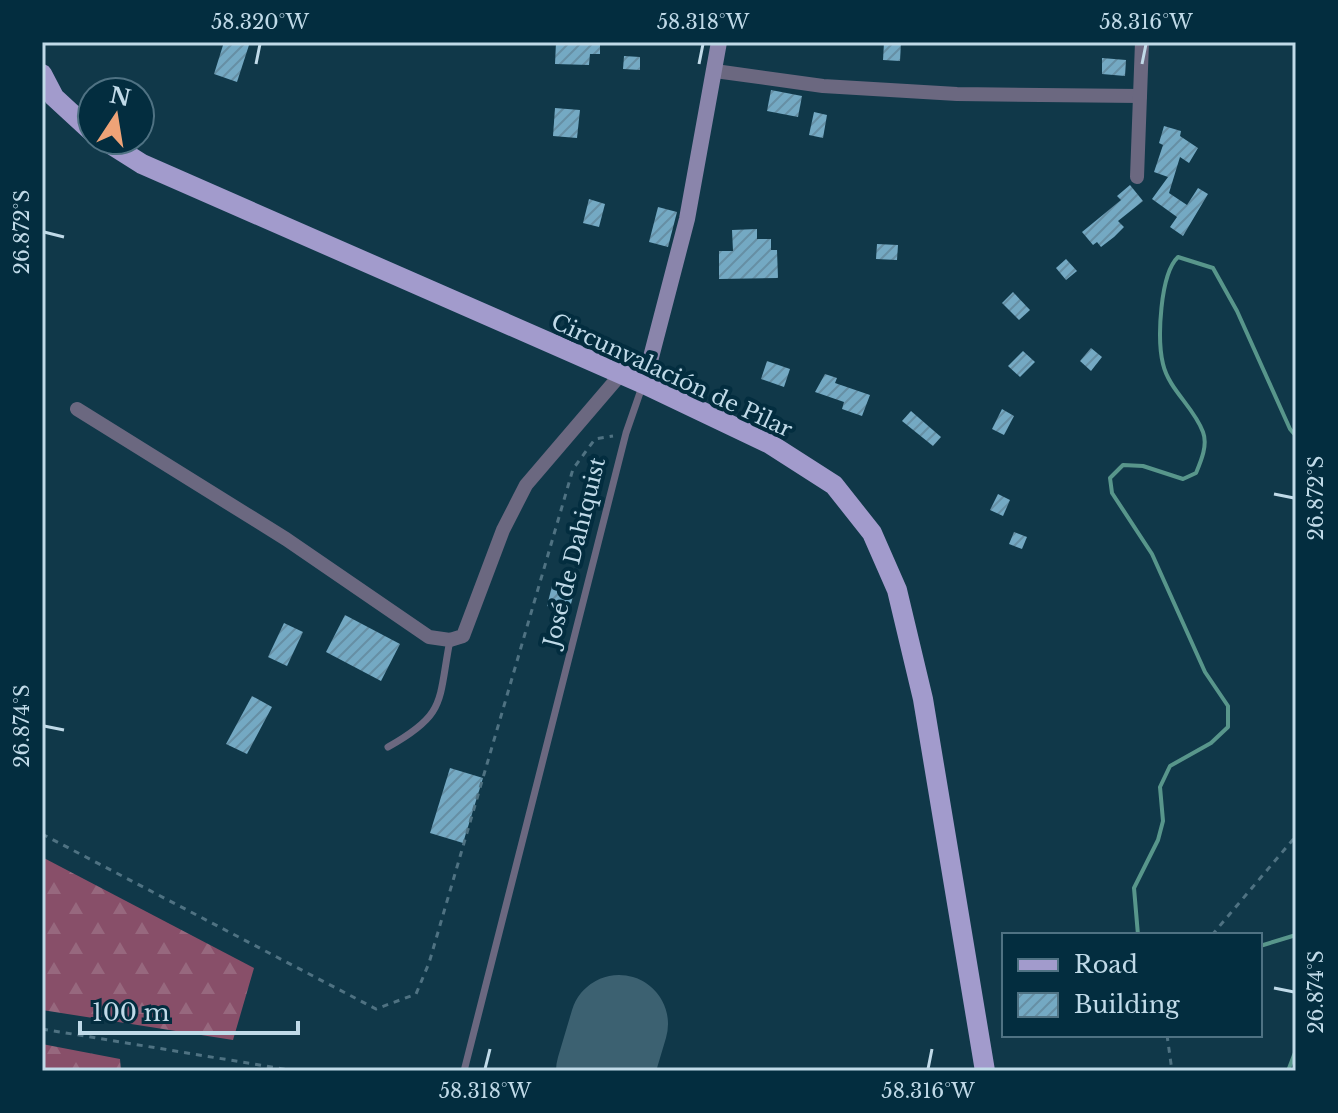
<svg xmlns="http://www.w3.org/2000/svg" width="1338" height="1113" font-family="'Libre Baskerville',serif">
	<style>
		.forest { fill: url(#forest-firs) }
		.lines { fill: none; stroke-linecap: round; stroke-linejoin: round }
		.stream { stroke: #58968b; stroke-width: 4 }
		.runway { stroke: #3c6171; stroke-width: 98 }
		.building { fill: url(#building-hatch) }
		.path { stroke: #4f7282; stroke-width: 3; stroke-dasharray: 6 6; stroke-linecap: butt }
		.lane { stroke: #6b6880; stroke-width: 7 }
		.street { stroke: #6b6880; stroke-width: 14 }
		.secondary { stroke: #8a85ab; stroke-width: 16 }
		.primary { stroke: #a29bcc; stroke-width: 20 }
		.ticks { fill: none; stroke: #c0dae8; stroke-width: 3 }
		.labels { text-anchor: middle; stroke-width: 8; stroke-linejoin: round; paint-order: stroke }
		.street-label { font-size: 22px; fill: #c0dae8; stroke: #032d3f }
		.neatline { fill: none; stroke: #c0dae8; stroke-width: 3 }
		.ticks-label { font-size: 20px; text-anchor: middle; fill: #c0dae8 }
	</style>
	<defs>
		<pattern id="forest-firs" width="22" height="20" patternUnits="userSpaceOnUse" patternTransform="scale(2)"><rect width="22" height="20" fill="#884f69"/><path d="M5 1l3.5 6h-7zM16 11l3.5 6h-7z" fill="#97687e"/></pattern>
		<pattern id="building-hatch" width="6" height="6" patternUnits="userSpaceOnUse" patternTransform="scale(2)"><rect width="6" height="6" fill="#74a9c3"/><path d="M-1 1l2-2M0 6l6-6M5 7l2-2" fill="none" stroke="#668fa4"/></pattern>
	</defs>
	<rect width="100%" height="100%" fill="#103849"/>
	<g class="forest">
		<polygon points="42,857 254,968 233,1040 42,1010"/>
		<polygon points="42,1044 120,1059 121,1071 42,1071"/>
	</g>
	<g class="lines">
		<g class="stream">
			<path d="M1138 935 1134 888 1158 840 1163 821 1160 787 1170 766 1211 743 1228 727V706L1205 672 1152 554 1112 493 1110 478 1123 465 1143 466 1183 479 1196 473C1201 461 1208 445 1203 432 1194 407 1169 390 1163 364 1157 339 1160 274 1178 257L1213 268 1237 311 1290 429 1296 436"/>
			<polyline points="1260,946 1296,935"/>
			<polyline points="1288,1071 1296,1050"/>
		</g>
		<polyline class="runway" points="605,1071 619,1024"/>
	</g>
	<g class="building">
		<polygon points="224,42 250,42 237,82 214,74"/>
		<polygon points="556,42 600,42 600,54 590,54 589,65 555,64"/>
		<polygon points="884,42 901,42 900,61 883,60"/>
		<polygon points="624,56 640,57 640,70 623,69"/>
		<polygon points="1102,58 1126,60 1125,76 1102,74"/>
		<polygon points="771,90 802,96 798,117 767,111"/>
		<polygon points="555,108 580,110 577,138 553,136"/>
		<polygon points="814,112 827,115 823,138 809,135"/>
		<polygon points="1164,126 1181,131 1180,136 1198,148 1189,163 1180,157 1169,193 1187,205 1198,188 1208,194 1183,236 1170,227 1177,217 1152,199 1168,177 1154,172 1163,145 1159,143"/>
		<polygon points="1130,185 1143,201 1118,221 1124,227 1114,237 1101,247 1097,242 1093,245 1082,232 1121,200 1117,196"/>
		<polygon points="589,199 605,204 599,227 583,223"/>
		<polygon points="658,207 677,212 668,247 649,242"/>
		<polygon points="757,229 757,239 771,239 771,250 777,250 778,278 719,279 719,251 733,251 732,230"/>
		<polygon points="877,244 898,245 897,260 876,259"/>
		<polygon points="1066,259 1077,271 1066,280 1056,268"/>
		<polygon points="1013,292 1030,310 1019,320 1002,303"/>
		<polygon points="1091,348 1102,357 1091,371 1080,361"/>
		<polygon points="1023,351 1035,362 1020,377 1008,366"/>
		<polygon points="767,361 790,369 784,387 761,379"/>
		<polygon points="825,374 837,378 835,383 870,395 862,416 842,409 844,402 815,392"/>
		<polygon points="1002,409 1014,416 1004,435 992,429"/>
		<polygon points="911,411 941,437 933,446 902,421"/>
		<polygon points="998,494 1010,500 1003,516 990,510"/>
		<polygon points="1014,532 1027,537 1022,549 1009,544"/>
		<polygon points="553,582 575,588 569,612 547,606"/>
		<polygon points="345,615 400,644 381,681 326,652"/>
		<polygon points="284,623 303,632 287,666 268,657"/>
		<polygon points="252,696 272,707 247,754 226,744"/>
		<polygon points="450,768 483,778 463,843 430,833"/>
	</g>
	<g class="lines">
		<g class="path">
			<polyline points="42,834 376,1009 416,994 429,963 573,469 595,439 613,436"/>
			<polyline points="1212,935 1296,836"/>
			<polyline points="42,1029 296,1071"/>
			<polyline points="1167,1035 1172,1071"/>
		</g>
		<g class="lane">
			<path d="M388 747C447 714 438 702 450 640"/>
			<polyline points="464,1071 626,433 643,384"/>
		</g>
		<g class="street">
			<polyline points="715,71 823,86 957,94 1140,96"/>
			<polyline points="1137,177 1142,42"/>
			<polyline points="77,409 286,539 429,637 450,640 463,636 503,530 526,485 621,374"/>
		</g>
		<polyline class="secondary" points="644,384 687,219 719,42"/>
		<g class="primary">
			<polyline points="42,74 54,97 92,132"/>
			<polyline points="104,140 142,164 644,384 770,444 834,485 872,533 897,590 923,699 985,1071"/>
		</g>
	</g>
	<path class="ticks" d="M256 64 260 44M699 64 703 44M1142 64 1146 44M44 232 64 237M1274 494 1294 498M44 726 64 730M1274 988 1294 992M485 1069 490 1049M928 1069 932 1049"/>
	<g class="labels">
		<g class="street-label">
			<text transform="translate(672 375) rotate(25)" y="8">Circunvalación de Pilar</text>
			<text transform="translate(574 552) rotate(-76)" y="8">José de Dahiquist</text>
		</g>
	</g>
	<rect width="1338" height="1113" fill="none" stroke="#032d3f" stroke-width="88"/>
	<rect x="1002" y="933" width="260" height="104" fill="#032d3f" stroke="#4f7283" stroke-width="2"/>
	<rect x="1018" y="959" width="40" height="12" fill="#a29bcc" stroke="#4f7283" stroke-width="2"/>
	<text x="1074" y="973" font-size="24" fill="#c0dae8">Road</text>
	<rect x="1018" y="993" width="40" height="24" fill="url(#building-hatch)" stroke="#4f7283" stroke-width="2"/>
	<text x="1074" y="1013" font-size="24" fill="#c0dae8">Building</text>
	<g transform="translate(116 116) rotate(12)"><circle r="38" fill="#032d3f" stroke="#4f7283" stroke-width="2"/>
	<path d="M0-6L14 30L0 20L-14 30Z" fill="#efa377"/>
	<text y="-12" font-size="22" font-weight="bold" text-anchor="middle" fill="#c0dae8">N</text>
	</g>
	<path d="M80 1021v12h218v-12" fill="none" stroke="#c0dae8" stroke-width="4"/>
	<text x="92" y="1021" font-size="24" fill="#c0dae8" stroke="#032d3f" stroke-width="6" paint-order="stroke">100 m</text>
	<rect x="44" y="44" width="1250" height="1025" class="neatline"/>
	<g class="ticks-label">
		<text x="260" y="29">58.320°W</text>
		<text x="703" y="29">58.318°W</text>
		<text x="1146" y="29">58.316°W</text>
		<text transform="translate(22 232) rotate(-90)" y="7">26.872°S</text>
		<text transform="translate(1316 498) rotate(-90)" y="7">26.872°S</text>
		<text transform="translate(22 726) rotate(-90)" y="7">26.874°S</text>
		<text transform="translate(1316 992) rotate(-90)" y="7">26.874°S</text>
		<text x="485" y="1098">58.318°W</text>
		<text x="928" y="1098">58.316°W</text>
	</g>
</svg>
